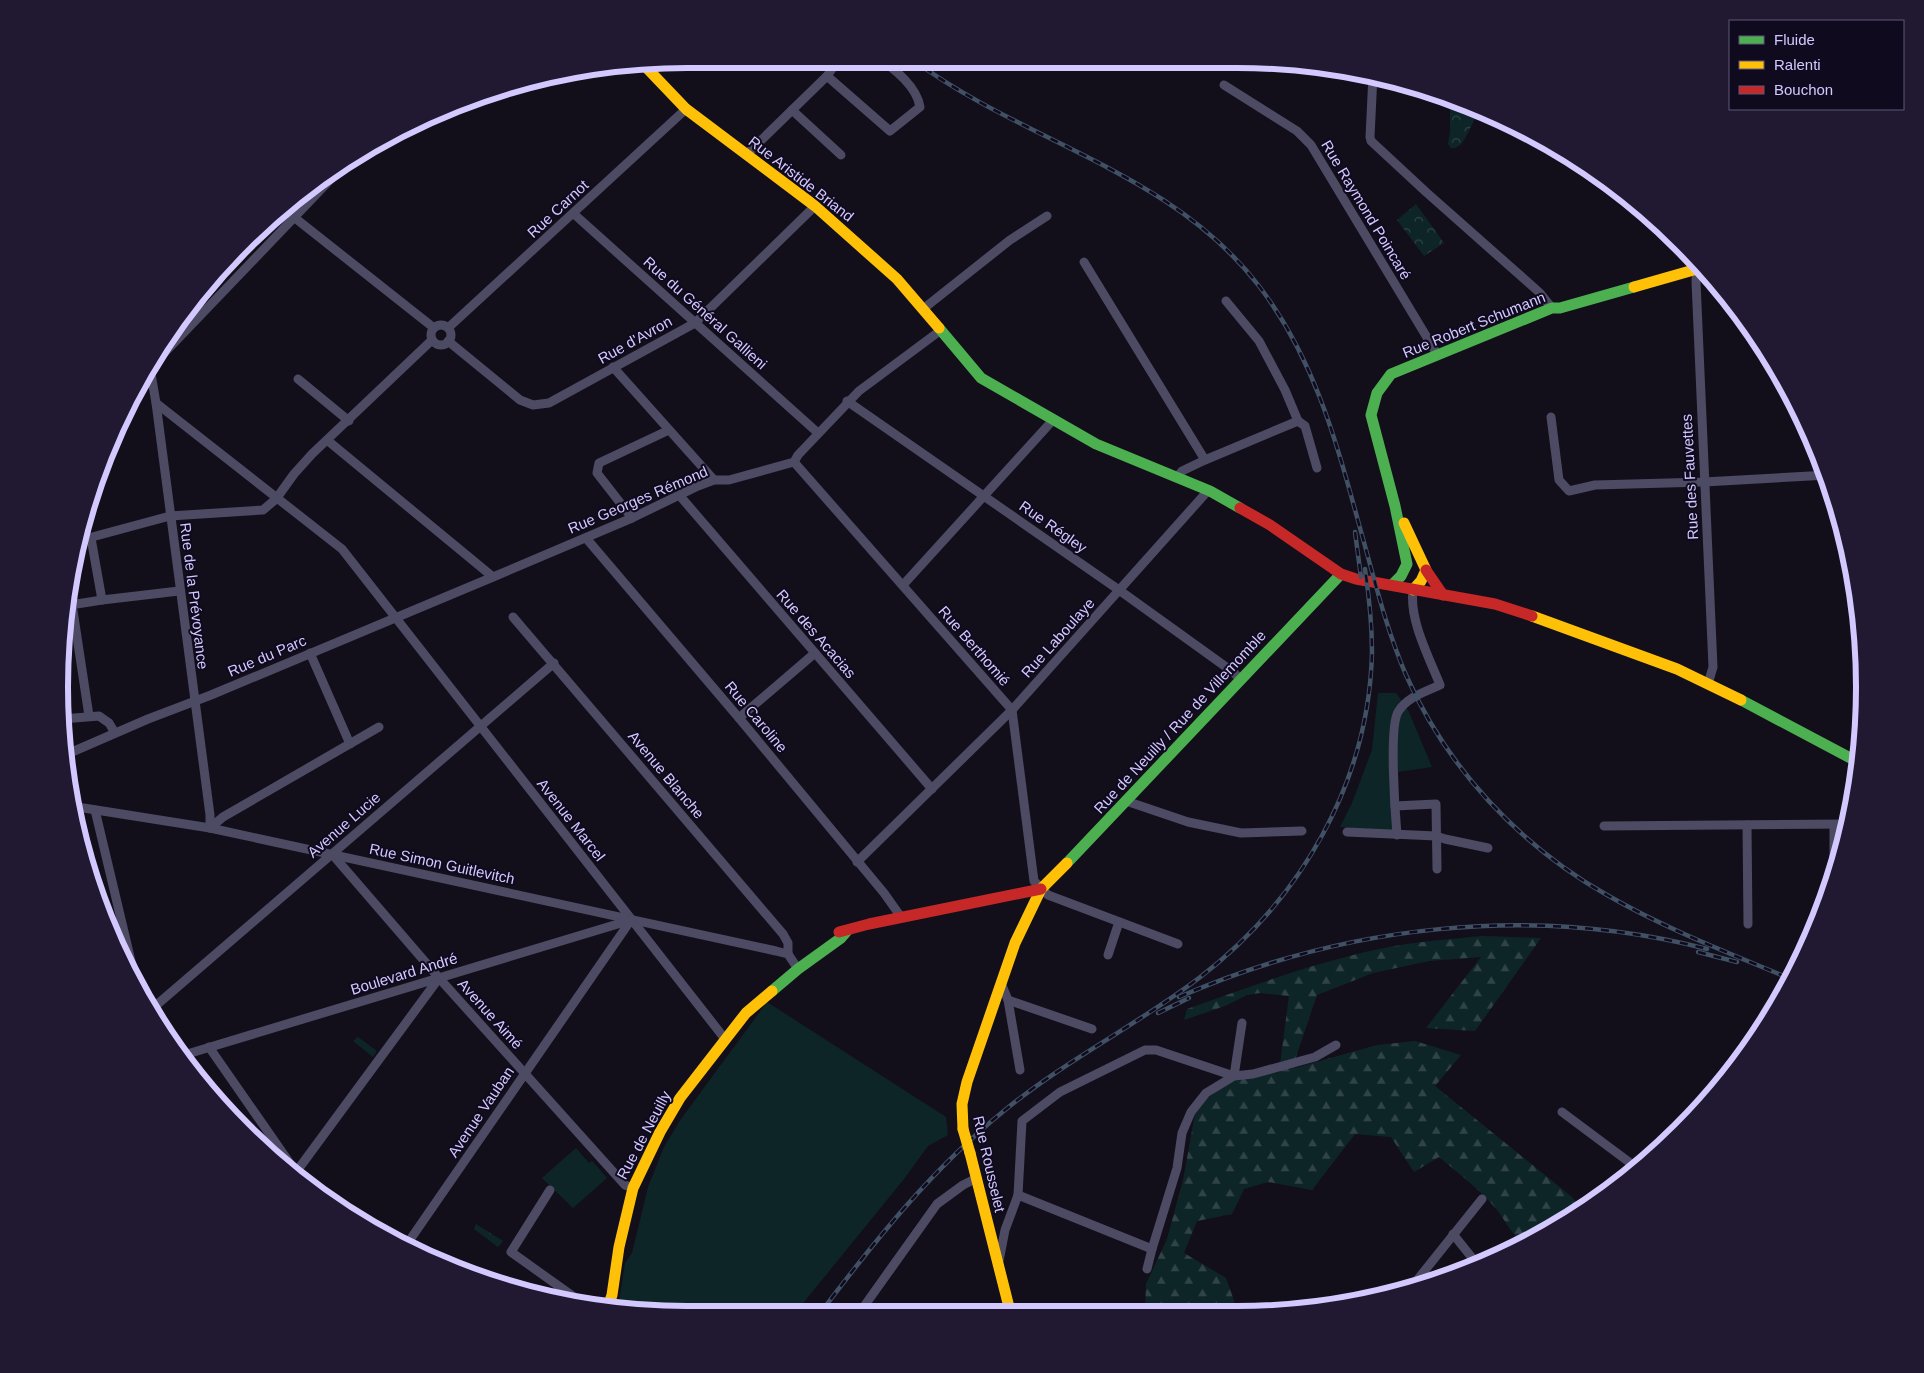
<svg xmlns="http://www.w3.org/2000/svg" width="1924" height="1373" font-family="Helvetica,sans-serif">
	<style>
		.forest { fill: url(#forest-firs) }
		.park { fill: url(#park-crowns) }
		.garden { fill: #0e2527 }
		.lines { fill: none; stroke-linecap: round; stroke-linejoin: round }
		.street { stroke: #4d4a64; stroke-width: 9 }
		.fast { stroke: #4caf50; stroke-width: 11 }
		.slow { stroke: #ffc107; stroke-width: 11 }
		.jam { stroke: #c62828; stroke-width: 11 }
		.rail-casing { stroke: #405165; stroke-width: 4.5 }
		.rail { stroke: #100a1f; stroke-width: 2.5; stroke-dasharray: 8; stroke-linecap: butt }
		.slow-bridge { stroke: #ffc107; stroke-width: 11 }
		.labels { text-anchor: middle; stroke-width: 4; stroke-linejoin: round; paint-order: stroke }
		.street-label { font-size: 15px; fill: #d3c9ff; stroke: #100a1f }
		.rim { fill: none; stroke: #d3c9ff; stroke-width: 6 }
	</style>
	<defs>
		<pattern id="forest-firs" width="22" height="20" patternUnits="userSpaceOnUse" patternTransform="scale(1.25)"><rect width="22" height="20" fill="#0e2527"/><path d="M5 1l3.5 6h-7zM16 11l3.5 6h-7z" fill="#304347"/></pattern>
		<pattern id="park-crowns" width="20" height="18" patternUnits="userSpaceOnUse" patternTransform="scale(1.25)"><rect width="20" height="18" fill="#0e2527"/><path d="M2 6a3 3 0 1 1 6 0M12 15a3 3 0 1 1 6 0" fill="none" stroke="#304347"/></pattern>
	</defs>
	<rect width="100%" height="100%" fill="#120f1a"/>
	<path class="forest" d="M1482 936 1541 938 1475 1031 1426 1028 1481 957 1429 961 1373 973 1317 995 1296 1057 1295 1068 1377 1045 1415 1041 1461 1055 1435 1086 1572 1197 1580 1206 1523 1244C1512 1234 1506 1222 1497 1210 1481 1190 1459 1174 1439 1157L1414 1172 1391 1137 1355 1134 1312 1190 1268 1182 1244 1189 1232 1214 1197 1221 1184 1253 1226 1278 1237 1309 1145 1310 1146 1284 1167 1239 1183 1180 1195 1114 1205 1100 1230 1081 1279 1072 1289 996 1260 993 1247 995 1225 1006 1184 1020 1187 1009C1255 985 1323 959 1395 946 1423 941 1453 939 1482 936Z"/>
	<g class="park">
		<path d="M1450 98 1482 109C1471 118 1466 151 1451 148L1448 144 1450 132Z"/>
		<polygon points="1416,204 1444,243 1424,256 1397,220"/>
		<polygon points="476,1224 503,1241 498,1247 474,1229"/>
	</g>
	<g class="garden">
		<polygon points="1378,693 1396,693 1408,710 1432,767 1391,773 1394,831 1340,827 1352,803 1372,750"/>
		<polygon points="767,1002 946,1117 948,1135 928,1146 904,1179 796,1312 646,1313 616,1308 619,1301 625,1263 632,1253 648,1187 664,1147 681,1119"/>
		<polygon points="358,1037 377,1051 373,1057 353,1041"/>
		<polygon points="576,1148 589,1163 592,1161 607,1178 573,1208 542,1178"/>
	</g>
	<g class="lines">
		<g class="street">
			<polyline points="1373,75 1370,137 1371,141 1426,192 1540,293 1552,308"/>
			<path d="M827 76 890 131 920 107C917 87 895 69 879 59"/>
			<polyline points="1224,85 1297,131 1311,145 1437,354"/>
			<polyline points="792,110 841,155"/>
			<polyline points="746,155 827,76 839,59"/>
			<polyline points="574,214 818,433"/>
			<polyline points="295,218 434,328"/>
			<polyline points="1697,261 1696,282 1713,667 1708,684"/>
			<polyline points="1084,262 1205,460"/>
			<polyline points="1226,301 1259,341 1285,390 1298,421"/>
			<polyline points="923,309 1010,240 1047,216"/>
			<circle cx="441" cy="335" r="10"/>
			<polyline points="448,328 686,109"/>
			<polyline points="448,341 520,400 533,405 549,403 695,323 815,206"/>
			<polyline points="613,367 714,480"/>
			<polyline points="298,379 349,421"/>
			<polyline points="847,401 1119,590 1233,672 1240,679"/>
			<polyline points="156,403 342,549 725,1039"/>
			<polyline points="1551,417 1559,480 1569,491 1595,485 1704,482 1828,475"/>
			<polyline points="327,440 493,577"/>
			<polyline points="794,462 1012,710 1034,881 1048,895 1178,944"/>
			<polyline points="1178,476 1182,471 1205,460 1298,421 1305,426 1317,468"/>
			<polyline points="680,496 932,789"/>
			<polyline points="632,518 597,473 599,463 669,430"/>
			<polyline points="586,538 739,718 884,893 901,917"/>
			<polyline points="81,540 170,516 263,510 276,499 294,474 312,454 432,340"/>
			<polyline points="903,585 1053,420"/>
			<polyline points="102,600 179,591"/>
			<polyline points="72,604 89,716"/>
			<polyline points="64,606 102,600 91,538"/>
			<polyline points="513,617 783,934 788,943 788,954"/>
			<polyline points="310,653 350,744"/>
			<polyline points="739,718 815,653"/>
			<polyline points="62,719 99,716 109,723 115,733"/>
			<polyline points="65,755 148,719 211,695 493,577 632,518 698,486 714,480 729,480 794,462 798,455 859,391 941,330"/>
			<polyline points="1126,801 1188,822 1241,833 1302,831"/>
			<polyline points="71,806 210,828 776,951 788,954 798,969"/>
			<polyline points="1395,806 1436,804 1437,869"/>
			<polyline points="95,810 136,982"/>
			<polyline points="1747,825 1748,924"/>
			<polyline points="1834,825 1834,874"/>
			<polyline points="1604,826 1848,824"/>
			<polyline points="210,828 210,815 156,403 150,368 353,156"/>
			<polyline points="210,828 223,817 379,727"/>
			<polyline points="1347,832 1436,836 1445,839 1488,848"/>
			<path d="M1397 835C1395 812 1389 727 1398 712 1407 697 1425 692 1440 685 1429 657 1409 620 1413 590"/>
			<polyline points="332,854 439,978 625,1185 633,1188"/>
			<polyline points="857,862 1012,710 1205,494 1210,491"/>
			<polyline points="1108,955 1119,922"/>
			<polyline points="1001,983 1008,1000 1020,1070"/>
			<polyline points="1008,1000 1092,1029"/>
			<polyline points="153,1008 554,663"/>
			<polyline points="209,1047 296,1172 320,1195"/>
			<polyline points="184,1055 631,920"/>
			<polyline points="1562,1112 1637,1168"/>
			<polyline points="294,1175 439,978"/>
			<polyline points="550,1190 511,1252 581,1302"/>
			<polyline points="1018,1195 1152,1249"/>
			<polyline points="1453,1234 1477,1264"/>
			<polyline points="405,1247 631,920"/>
			<polyline points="999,1261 1005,1230 1018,1195 1022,1121 1060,1092 1145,1050 1156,1050 1234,1076 1242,1023"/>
			<polyline points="1147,1269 1152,1249 1177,1168 1182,1133 1191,1112 1206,1093 1234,1076 1253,1074 1315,1057 1336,1045"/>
			<polyline points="1410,1289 1482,1199"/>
			<polyline points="860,1312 937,1204 963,1185 977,1178"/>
		</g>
		<g class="fast">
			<polyline points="939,328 981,378 1096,444 1210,491 1240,508"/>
			<polyline points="1392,585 1401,576 1407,564 1395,506 1371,415 1377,393 1391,374 1552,308 1560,308 1634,287"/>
			<polyline points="1741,700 1858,762"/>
			<polyline points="1067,863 1341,574"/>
			<polyline points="772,991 798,969 841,938 847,931"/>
		</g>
		<g class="slow">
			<polyline points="643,64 686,109 815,206 897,279 939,328"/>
			<polyline points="1634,287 1704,267"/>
			<polyline points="1404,523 1426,570 1421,581 1413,590"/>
			<polyline points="1532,616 1677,669 1741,700"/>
			<polyline points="963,1129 962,1104 967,1082 1015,943 1041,889 1067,863"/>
			<polyline points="970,1153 1010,1311"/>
			<polyline points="608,1307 612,1295 619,1247 633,1188 660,1132 680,1098 746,1013 772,991"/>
		</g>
		<g class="jam">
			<polyline points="1240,508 1270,525 1341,574 1356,579 1495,604 1532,616"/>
			<polyline points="1426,570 1443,595"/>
			<polyline points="839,932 869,924 1041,889"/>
		</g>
		<defs>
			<g id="rail">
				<path d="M912 59C1024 143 1170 170 1259 286 1319 365 1339 453 1365 546 1377 590 1388 633 1406 675 1447 768 1519 845 1607 895 1666 929 1729 953 1791 979"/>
				<polyline points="205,285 225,264"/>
				<polyline points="162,342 270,224"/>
				<polyline points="1355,532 1361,577"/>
				<polyline points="1698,952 1737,962"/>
				<path d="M1179 997C1345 925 1531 904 1707 949"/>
				<polyline points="1158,1013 1189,998"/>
				<path d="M821 1312C877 1238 933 1168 1005 1110 1066 1060 1137 1025 1199 978 1301 900 1369 782 1372 652 1372 624 1369 596 1365 569"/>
			</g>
		</defs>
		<use href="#rail" class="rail-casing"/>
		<use href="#rail" class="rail"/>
		<polyline class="slow-bridge" points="963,1129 970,1153"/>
	</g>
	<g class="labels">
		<g class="street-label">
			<text transform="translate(801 179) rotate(38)" y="5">Rue Aristide Briand</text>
			<text transform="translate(558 209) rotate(-43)" y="5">Rue Carnot</text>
			<text transform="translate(1366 210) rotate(59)" y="5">Rue Raymond Poincaré</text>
			<text transform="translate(705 313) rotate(42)" y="5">Rue du Général Gallieni</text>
			<text transform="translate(1474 325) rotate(-22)" y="5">Rue Robert Schumann</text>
			<text transform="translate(635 340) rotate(-29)" y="5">Rue d'Avron</text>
			<text transform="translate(1690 477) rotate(-93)" y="5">Rue des Fauvettes</text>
			<text transform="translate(638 500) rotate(-23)" y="5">Rue Georges Rémond</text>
			<text transform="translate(1053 527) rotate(35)" y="5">Rue Régley</text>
			<text transform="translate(194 596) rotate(83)" y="5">Rue de la Prévoyance</text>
			<text transform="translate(816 634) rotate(49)" y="5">Rue des Acacias</text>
			<text transform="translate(1058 638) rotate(-48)" y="5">Rue Laboulaye</text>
			<text transform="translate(974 646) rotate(49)" y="5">Rue Berthomié</text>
			<text transform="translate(267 656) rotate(-23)" y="5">Rue du Parc</text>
			<text transform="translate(756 717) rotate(50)" y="5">Rue Caroline</text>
			<text transform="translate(1180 722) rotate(-47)" y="5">Rue de Neuilly / Rue de Villemomble</text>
			<text transform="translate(666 775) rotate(50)" y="5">Avenue Blanche</text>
			<text transform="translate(571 820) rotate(52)" y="5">Avenue Marcel</text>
			<text transform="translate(344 825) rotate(-41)" y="5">Avenue Lucie</text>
			<text transform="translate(442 864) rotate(12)" y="5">Rue Simon Guitlevitch</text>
			<text transform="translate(404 974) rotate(-17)" y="5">Boulevard André</text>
			<text transform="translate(490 1014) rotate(48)" y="5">Avenue Aimé</text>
			<text transform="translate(481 1112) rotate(-56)" y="5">Avenue Vauban</text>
			<text transform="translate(644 1135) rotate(-62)" y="5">Rue de Neuilly</text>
			<text transform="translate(989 1164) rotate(77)" y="5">Rue Rousselet</text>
		</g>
	</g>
	<path d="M0 0H1924V1373H0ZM687 68H1237A619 619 0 0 1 1856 687V687A619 619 0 0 1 1237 1306H687A619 619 0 0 1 68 687V687A619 619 0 0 1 687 68Z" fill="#201931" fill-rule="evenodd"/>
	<path class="rim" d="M687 68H1237A619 619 0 0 1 1856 687V687A619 619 0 0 1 1237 1306H687A619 619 0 0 1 68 687V687A619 619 0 0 1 687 68Z"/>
	<rect x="1729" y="20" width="175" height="90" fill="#100a1f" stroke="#5e5679"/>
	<rect x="1739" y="36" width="25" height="8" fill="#4caf50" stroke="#5e5679"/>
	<text x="1774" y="45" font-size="15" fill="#d3c9ff">Fluide</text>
	<rect x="1739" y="61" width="25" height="8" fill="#ffc107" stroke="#5e5679"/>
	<text x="1774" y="70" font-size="15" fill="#d3c9ff">Ralenti</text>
	<rect x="1739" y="86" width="25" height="8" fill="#c62828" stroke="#5e5679"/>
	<text x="1774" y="95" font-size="15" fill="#d3c9ff">Bouchon</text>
</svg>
